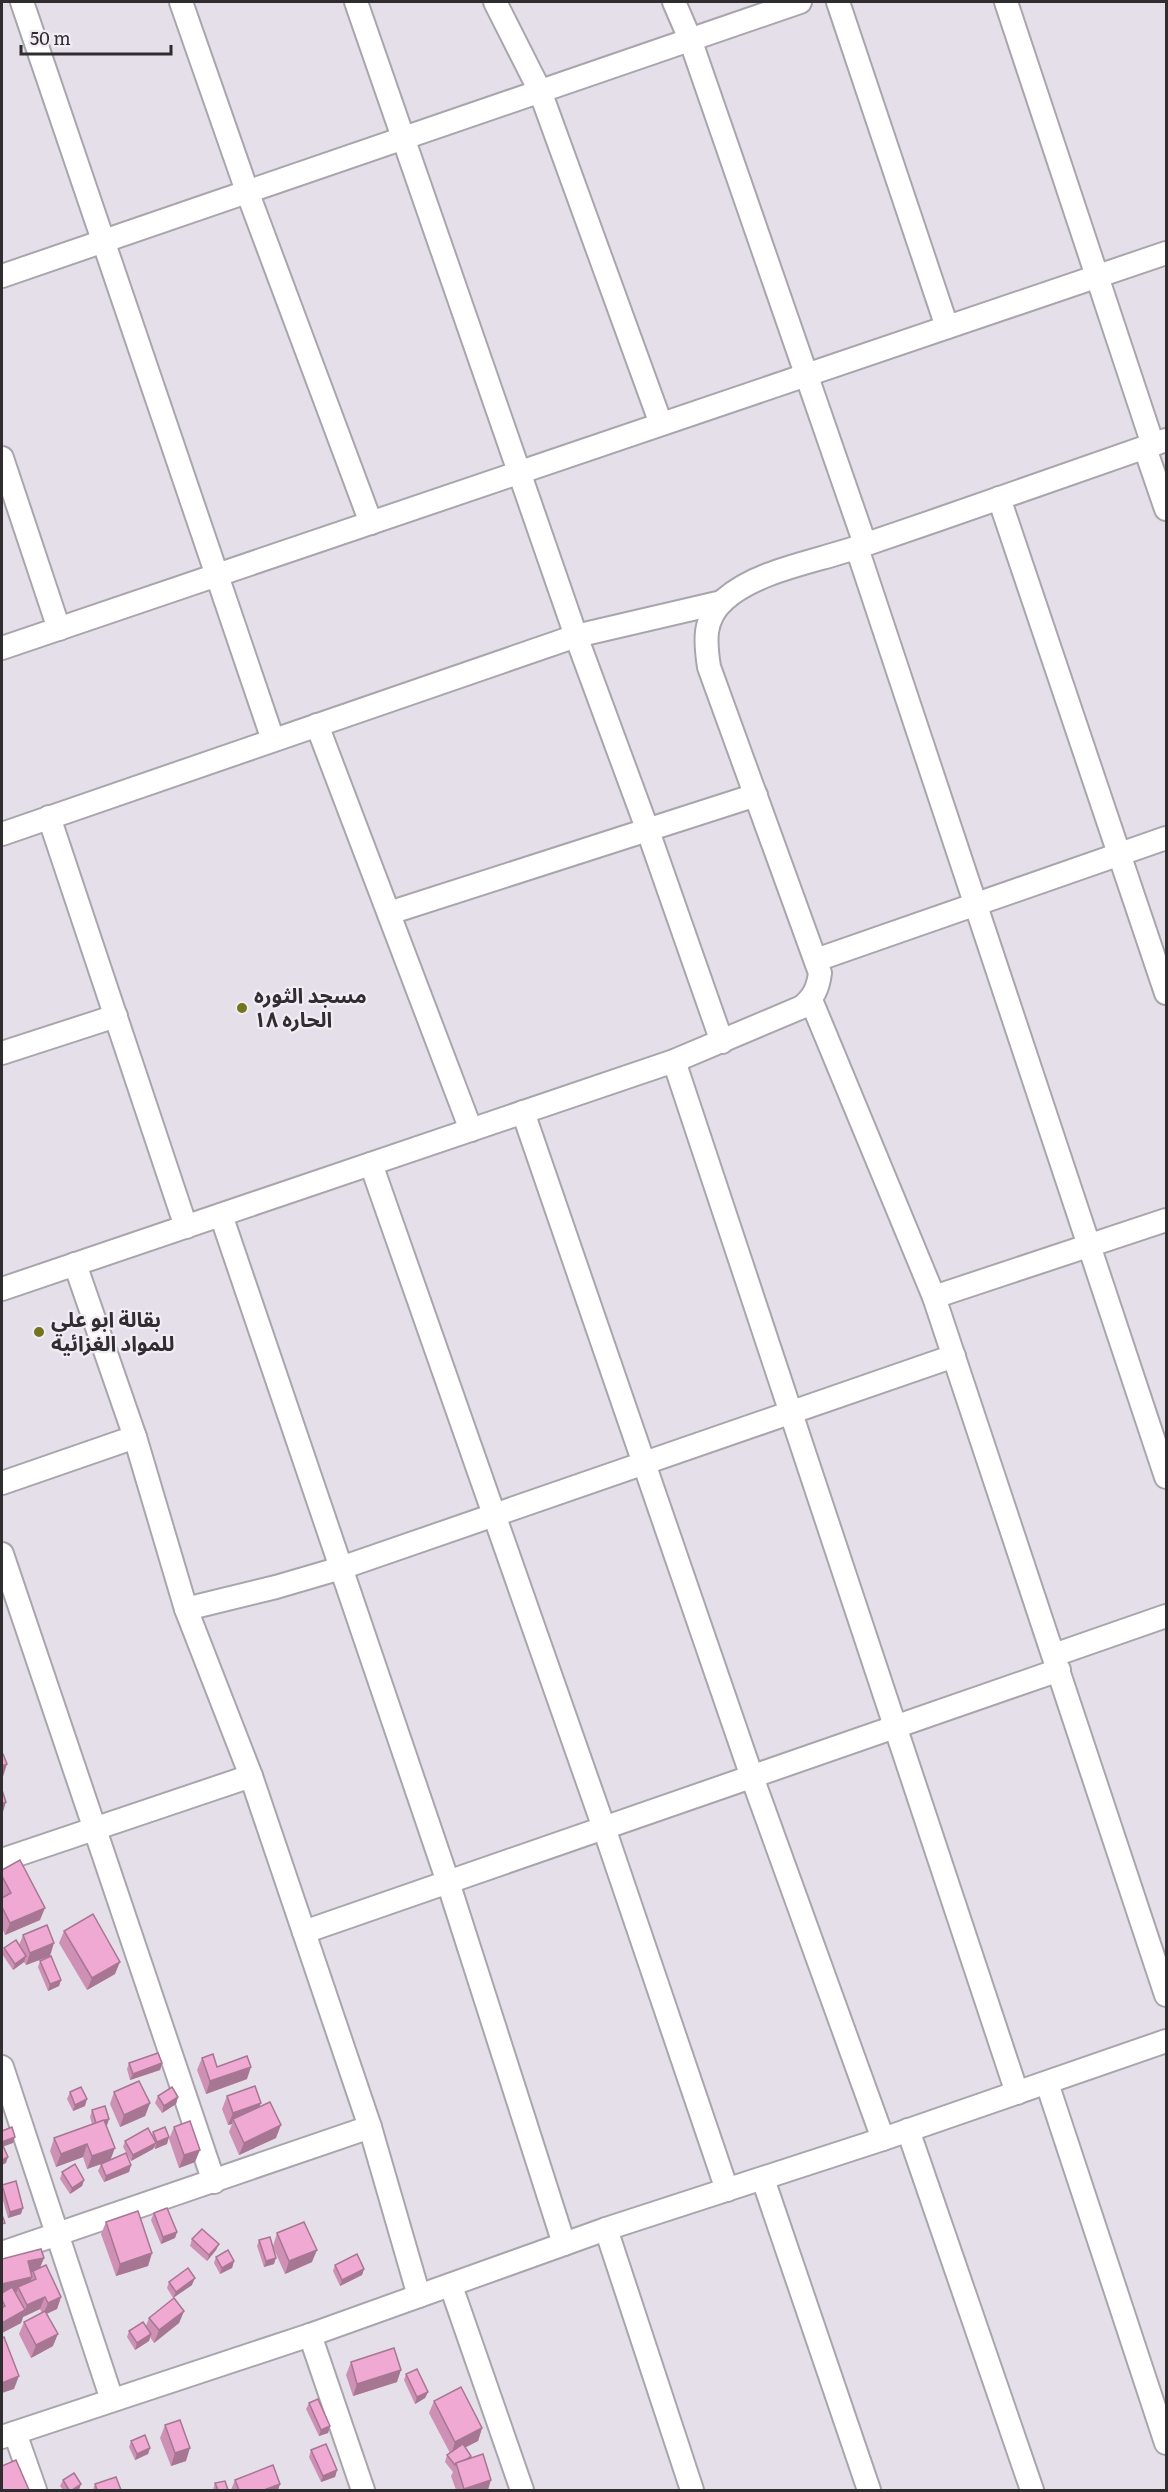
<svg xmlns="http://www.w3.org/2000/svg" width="1168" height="2492" font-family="Literata,'Noto Sans Arabic',serif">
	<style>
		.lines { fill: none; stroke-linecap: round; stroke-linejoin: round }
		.minor-casing { stroke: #a9a5ad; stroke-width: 26 }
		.minor { stroke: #fff; stroke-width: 22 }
		.wall { fill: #ce91b5 }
		.shaded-wall { fill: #a77693 }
		.building { fill: #efa9d2; stroke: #a77693; stroke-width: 1.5 }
		.poi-dot { fill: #72751c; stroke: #f1ecf5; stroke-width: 2 }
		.labels { text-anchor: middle; stroke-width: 4.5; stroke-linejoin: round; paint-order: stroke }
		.poi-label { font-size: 21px; font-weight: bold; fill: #2f2d30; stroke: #f1ecf5; text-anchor: start }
	</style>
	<rect width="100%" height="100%" fill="#e4dfe8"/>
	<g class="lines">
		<defs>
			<g id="minor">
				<polyline points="22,2 273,740"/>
				<polyline points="181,2 247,191 371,523"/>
				<polyline points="356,2 576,636 648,831 722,1042"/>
				<polyline points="495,2 540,91 661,424"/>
				<polyline points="674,2 690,39 865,544"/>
				<polyline points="838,2 947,327"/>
				<polyline points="1006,2 1153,445"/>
				<polyline points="2,276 800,2"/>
				<polyline points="1145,448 1166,509"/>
				<polyline points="2,458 59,629"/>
				<polyline points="999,498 1166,993"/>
				<polyline points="857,548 1166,1477"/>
				<polyline points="2,648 1166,253"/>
				<polyline points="317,725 471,1130"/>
				<polyline points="49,817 186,1227"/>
				<polyline points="2,834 576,636 722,602"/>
				<polyline points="389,913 756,795"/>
				<polyline points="816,960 1166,838"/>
				<polyline points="811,1000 934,1297 1166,1995"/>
				<polyline points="2,1053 116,1016"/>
				<polyline points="674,1061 1017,2093"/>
				<polyline points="523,1112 752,1777 883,2139"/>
				<polyline points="371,1164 604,1828 727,2190"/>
				<polyline points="221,1215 448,1882 564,2244"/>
				<polyline points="75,1264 135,1437 186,1609 251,1776 370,2127 419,2296"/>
				<path d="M2 1289 674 1061 802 1007C814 997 818 988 820 973L709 667C705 641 703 619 724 600 758 570 815 562 858 547 961 512 1064 476 1166 440"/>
				<polyline points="934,1297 1166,1220"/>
				<polyline points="2,1483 135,1437"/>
				<polyline points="2,1554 214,2182"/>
				<polyline points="186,1609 276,1587 341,1568 954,1356"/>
				<polyline points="1054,1655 1166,1616"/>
				<polyline points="2,1860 251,1776"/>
				<polyline points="304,1932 1059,1670"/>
				<polyline points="2,2067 112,2400"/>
				<polyline points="1047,2083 1166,2443"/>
				<polyline points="908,2130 1032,2490"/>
				<polyline points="763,2179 869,2490"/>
				<polyline points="606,2229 692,2490"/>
				<polyline points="2,2253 370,2127"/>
				<polyline points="451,2286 522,2490"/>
				<polyline points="310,2335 363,2490"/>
				<polyline points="15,2433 35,2490"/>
				<polyline points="2,2437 310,2335 606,2229 883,2139 1166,2041"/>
			</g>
		</defs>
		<use href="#minor" class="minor-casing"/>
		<use href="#minor" class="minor"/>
	</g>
	<g class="wall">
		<polygon points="2,1870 40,1920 5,1935 2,1928"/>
		<polygon points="64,1931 115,1974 87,1990 59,1943"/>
		<polygon points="23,1935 50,1956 26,1965 24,1962 13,1970 2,1954 4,1948 19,1945"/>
		<polygon points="40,1961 61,1980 59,1986 48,1991 38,1967"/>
		<polygon points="202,2058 217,2067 247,2079 206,2094 197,2070"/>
		<polygon points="129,2063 162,2063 160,2070 130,2080 127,2069"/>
		<polygon points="70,2092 85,2106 73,2111 67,2099"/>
		<polygon points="114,2092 150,2103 145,2116 120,2127 110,2104"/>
		<polygon points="158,2096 178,2097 176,2104 162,2113 155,2103"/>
		<polygon points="227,2096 259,2107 276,2138 239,2155 229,2132 232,2124 228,2125 222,2109"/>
		<polygon points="92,2110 109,2119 107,2125 106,2125 110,2160 131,2165 129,2172 104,2182 98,2171 101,2164 103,2163 87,2169 83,2157 56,2167 50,2151 54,2138 92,2124 90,2117"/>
		<polygon points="174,2127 195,2162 179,2168 169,2139"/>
		<polygon points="153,2132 167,2144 155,2149 154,2147 153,2149 131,2161 123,2147 125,2141 152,2135"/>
		<polygon points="62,2172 84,2180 82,2186 70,2194 60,2179"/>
		<polygon points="2,2185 21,2214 8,2218 2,2197"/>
		<polygon points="154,2213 177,2232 175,2238 161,2244 151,2220"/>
		<polygon points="106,2222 152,2253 148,2266 116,2276 101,2234"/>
		<polygon points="277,2233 312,2262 285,2274 273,2247 274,2264 264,2267 257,2246 259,2240 273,2246"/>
		<polygon points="192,2239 219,2244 216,2250 207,2261 190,2246"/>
		<polygon points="216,2257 234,2261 232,2268 220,2274 214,2263"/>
		<polygon points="44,2258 40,2267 61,2297 57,2309 47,2314 53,2346 31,2358 19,2334 24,2322 42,2313 40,2309 23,2317 21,2323 2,2333 2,2259"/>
		<polygon points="335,2265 364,2269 362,2275 340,2286 333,2271"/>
		<polygon points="169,2282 192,2285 173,2298 167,2288"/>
		<polygon points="184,2311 179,2323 154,2343 150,2337 149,2341 135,2350 127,2337 129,2331 146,2326 149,2318"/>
		<polygon points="351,2362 397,2382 353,2396 346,2375"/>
		<polygon points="406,2374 428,2392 425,2398 415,2404 404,2380"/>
		<polygon points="434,2401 482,2428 478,2441 465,2447 488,2490 456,2490 451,2476 453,2472 445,2462 447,2455 450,2453 429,2413"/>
		<polygon points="309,2403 330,2426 328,2433 319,2436 306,2409"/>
		<polygon points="165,2425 186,2461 171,2466 160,2438"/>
		<polygon points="131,2441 150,2448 148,2454 135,2460 129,2447"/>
		<polygon points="311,2450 337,2470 335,2477 321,2482 309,2457"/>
		<polygon points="63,2480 79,2490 63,2490 60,2486"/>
		<polygon points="235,2480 280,2484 278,2490 231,2490"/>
		<polygon points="215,2483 228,2490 213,2490"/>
		<polygon points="95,2484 121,2490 93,2490"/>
	</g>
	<g class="shaded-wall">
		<polygon points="7,1764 2,1780 2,1766"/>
		<polygon points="6,1802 2,1815 2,1804"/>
		<polygon points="45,1908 40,1920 5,1935 10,1923"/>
		<polygon points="54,1943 50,1956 26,1965 30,1953"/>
		<polygon points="26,1956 24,1962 13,1970 15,1964"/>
		<polygon points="120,1962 115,1974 87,1990 92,1978"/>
		<polygon points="61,1980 59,1986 48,1991 50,1984"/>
		<polygon points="162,2063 160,2070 130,2080 133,2074"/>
		<polygon points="251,2067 247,2079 206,2094 210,2081"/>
		<polygon points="178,2097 176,2104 162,2113 164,2106"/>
		<polygon points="87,2099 85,2106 73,2111 75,2105"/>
		<polygon points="150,2103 145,2116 120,2127 124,2115"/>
		<polygon points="261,2103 256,2115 233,2119 232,2124 228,2125 233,2113"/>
		<polygon points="109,2119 107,2125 94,2129 96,2123"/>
		<polygon points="281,2125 276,2138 239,2155 244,2143"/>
		<polygon points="15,2137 13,2143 2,2147 2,2142"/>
		<polygon points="169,2137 167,2144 155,2149 157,2142"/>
		<polygon points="156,2143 153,2149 131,2161 133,2155"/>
		<polygon points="87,2144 83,2157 56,2167 61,2154"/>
		<polygon points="115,2148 110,2161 87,2169 92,2156"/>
		<polygon points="200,2150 195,2162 179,2168 184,2155"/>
		<polygon points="8,2157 6,2163 2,2165 2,2160"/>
		<polygon points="131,2165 129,2172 104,2182 106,2176"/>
		<polygon points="84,2180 82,2186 70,2194 72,2188"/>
		<polygon points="23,2208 21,2214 8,2218 10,2212"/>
		<polygon points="177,2232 175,2238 161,2244 163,2237"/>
		<polygon points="219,2244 216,2250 207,2261 209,2255"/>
		<polygon points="317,2250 312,2262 285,2274 289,2261"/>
		<polygon points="152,2253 148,2266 116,2276 120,2264"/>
		<polygon points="44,2258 39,2270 24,2274 28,2261"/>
		<polygon points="276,2258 274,2264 264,2267 266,2261"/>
		<polygon points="234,2261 232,2268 220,2274 222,2268"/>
		<polygon points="364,2269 362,2275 340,2286 342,2280"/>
		<polygon points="32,2277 28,2289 18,2287 17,2292 2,2296 2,2284"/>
		<polygon points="195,2278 192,2285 173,2298 176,2292"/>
		<polygon points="45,2297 40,2309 23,2317 21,2323 2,2333 2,2323 25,2310 27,2305"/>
		<polygon points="61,2297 57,2309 43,2315 48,2303"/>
		<polygon points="184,2311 179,2323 154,2343 159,2330"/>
		<polygon points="58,2334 53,2346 31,2358 36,2345"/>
		<polygon points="151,2334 149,2341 135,2350 137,2343"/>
		<polygon points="401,2370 397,2382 353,2396 357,2384"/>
		<polygon points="19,2376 14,2389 2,2393 2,2383"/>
		<polygon points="428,2392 425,2398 415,2404 417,2397"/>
		<polygon points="330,2426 328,2433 319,2436 321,2430"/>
		<polygon points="482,2428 478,2441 451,2455 455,2442"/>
		<polygon points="150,2448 148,2454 135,2460 137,2454"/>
		<polygon points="190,2448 186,2461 171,2466 175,2453"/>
		<polygon points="337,2470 335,2477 321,2482 323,2476"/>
		<polygon points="491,2480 488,2490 463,2490 464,2489"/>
		<polygon points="81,2484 79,2490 72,2490"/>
		<polygon points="280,2484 278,2490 264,2490"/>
	</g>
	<g class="building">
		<polygon points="2,1754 3,1754 7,1764 2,1766"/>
		<polygon points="2,1790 6,1802 2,1804"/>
		<polygon points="20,1860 45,1908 10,1923 2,1907 2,1898 11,1893 2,1876 2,1870"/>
		<polygon points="93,1914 120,1962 92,1978 64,1931"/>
		<polygon points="47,1925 54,1943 30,1953 23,1935"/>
		<polygon points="16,1940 26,1956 15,1964 4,1948"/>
		<polygon points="51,1956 61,1980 50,1984 40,1961"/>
		<polygon points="158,2053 162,2063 133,2074 129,2063"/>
		<polygon points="213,2054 217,2067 247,2056 251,2067 210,2081 202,2058"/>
		<polygon points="139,2081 150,2103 124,2115 114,2092"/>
		<polygon points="255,2086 261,2103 233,2113 227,2096"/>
		<polygon points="81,2087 87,2099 75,2105 70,2092"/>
		<polygon points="172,2087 178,2097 164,2106 158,2096"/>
		<polygon points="270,2102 281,2125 244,2143 233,2119"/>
		<polygon points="105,2106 109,2119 96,2123 92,2110"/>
		<polygon points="104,2120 115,2148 92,2156 87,2144 61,2154 54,2138"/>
		<polygon points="190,2121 200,2150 184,2155 174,2127"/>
		<polygon points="12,2127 15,2137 2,2142 2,2131"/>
		<polygon points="165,2127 169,2137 157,2142 153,2132"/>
		<polygon points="148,2128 156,2143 133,2155 125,2141"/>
		<polygon points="3,2146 8,2157 2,2160 2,2147"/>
		<polygon points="126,2153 131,2165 106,2176 101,2164"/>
		<polygon points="75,2164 84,2180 72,2188 62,2172"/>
		<polygon points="16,2181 23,2208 10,2212 2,2185"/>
		<polygon points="167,2208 177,2232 163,2237 154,2213"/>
		<polygon points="138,2211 152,2253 120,2264 106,2222"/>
		<polygon points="2,2215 5,2223 2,2224"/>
		<polygon points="304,2222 317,2250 289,2261 277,2233"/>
		<polygon points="202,2229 219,2244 209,2255 192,2239"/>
		<polygon points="270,2237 276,2258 266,2261 259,2240"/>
		<polygon points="41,2249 44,2258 28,2261 32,2277 2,2284 2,2259"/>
		<polygon points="228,2250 234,2261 222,2268 216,2257"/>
		<polygon points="357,2254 364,2269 342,2280 335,2265"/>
		<polygon points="46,2265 61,2297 48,2303 45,2297 27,2305 18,2287 36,2279 33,2271"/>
		<polygon points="188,2268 195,2278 176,2292 169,2282"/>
		<polygon points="12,2287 25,2310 2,2323 2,2308 5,2306 2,2300 2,2293"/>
		<polygon points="174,2298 184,2311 159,2330 149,2318"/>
		<polygon points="45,2311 58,2334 36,2345 24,2322"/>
		<polygon points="143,2322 151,2334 137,2343 129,2331"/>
		<polygon points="4,2337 19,2376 2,2383 2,2338"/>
		<polygon points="394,2348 401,2370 357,2384 351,2362"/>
		<polygon points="417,2369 428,2392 417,2397 406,2374"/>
		<polygon points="461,2387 482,2428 455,2442 434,2401"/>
		<polygon points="318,2399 330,2426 321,2430 309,2403"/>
		<polygon points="180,2420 190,2448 175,2453 165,2425"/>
		<polygon points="145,2435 150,2448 137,2454 131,2441"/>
		<polygon points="326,2444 337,2470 323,2476 311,2450"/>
		<polygon points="463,2444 471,2456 467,2459 456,2463 455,2465 447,2455"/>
		<polygon points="483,2454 491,2480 464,2489 456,2463"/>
		<polygon points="16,2460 29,2490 2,2490 2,2466"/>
		<polygon points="273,2465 280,2484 264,2490 239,2490 235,2480"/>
		<polygon points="74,2473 81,2484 72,2490 69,2490 63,2480"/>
		<polygon points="116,2477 121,2490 97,2490 95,2484"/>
		<polygon points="225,2481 228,2490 218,2490 215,2483"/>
	</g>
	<g class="poi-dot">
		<circle cx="242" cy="1008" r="6"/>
		<circle cx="39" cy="1332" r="6"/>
	</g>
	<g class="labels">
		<g class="poi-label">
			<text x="254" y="1003">مسجد الثوره<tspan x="254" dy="24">الحاره ١٨</tspan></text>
			<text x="51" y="1327">بقالة ابو علي<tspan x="51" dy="24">للمواد الغزائيه</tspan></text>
		</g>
	</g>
	<rect width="1168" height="2492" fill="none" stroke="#2f2d30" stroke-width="6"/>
	<path d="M21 45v9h150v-9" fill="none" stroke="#2f2d30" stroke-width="3"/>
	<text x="30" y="45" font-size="18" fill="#2f2d30" stroke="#f1ecf5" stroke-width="4.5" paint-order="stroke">50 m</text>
</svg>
